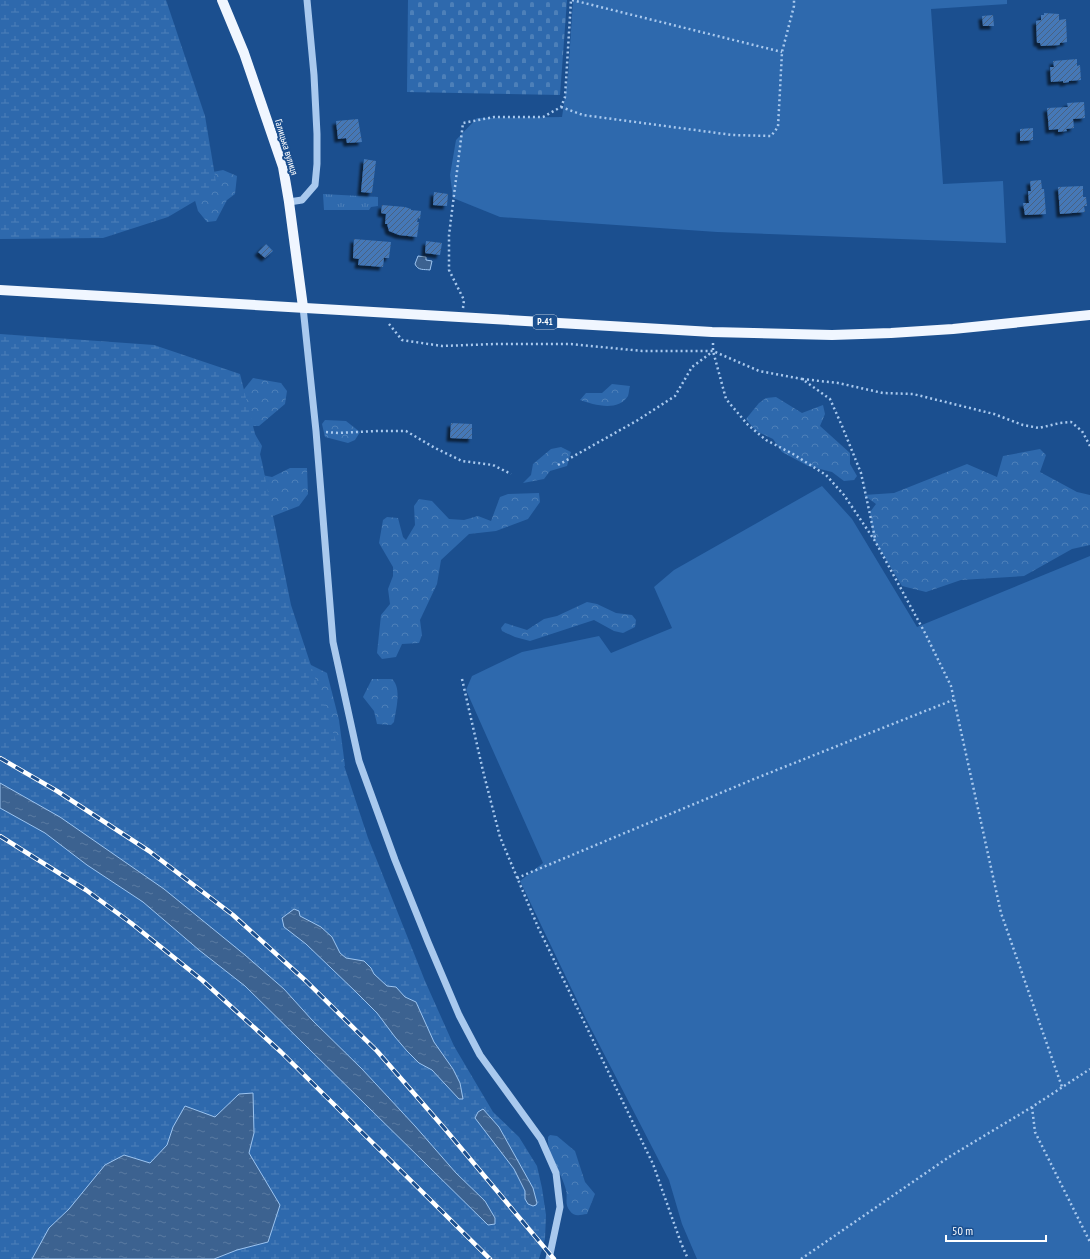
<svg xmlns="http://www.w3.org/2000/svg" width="1090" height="1259" font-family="'PT Sans Narrow',sans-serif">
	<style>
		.grass { fill: url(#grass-tufts) }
		.forest { fill: url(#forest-crowns) }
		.wetland { fill: url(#wetland-marsh) }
		.cemetery { fill: url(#cemetery-stones) }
		.garden { fill: #2e69ad }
		.water { fill: url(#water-ripples); stroke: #9cc4f0 }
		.building { fill: url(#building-hatch); filter: url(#shadow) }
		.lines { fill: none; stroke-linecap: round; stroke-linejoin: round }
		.path { stroke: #a9c9ee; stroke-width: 2.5; stroke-dasharray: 2 3; stroke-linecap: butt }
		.minor { stroke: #a9c9ee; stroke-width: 7 }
		.major { stroke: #f0f6ff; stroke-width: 10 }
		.rail-casing { stroke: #fff; stroke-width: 4.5 }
		.rail { stroke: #1b4f8f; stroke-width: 3; stroke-dasharray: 9; stroke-linecap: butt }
		.labels { text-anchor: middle; stroke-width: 4; stroke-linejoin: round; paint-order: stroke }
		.shield { fill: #1b4f8f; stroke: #bbcadd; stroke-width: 1 }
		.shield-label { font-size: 9px; font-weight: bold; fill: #fff }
		.street-label { font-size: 10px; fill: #fff; stroke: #1b4f8f }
	</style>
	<defs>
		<pattern id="grass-tufts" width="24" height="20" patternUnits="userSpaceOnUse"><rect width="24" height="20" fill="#2e69ad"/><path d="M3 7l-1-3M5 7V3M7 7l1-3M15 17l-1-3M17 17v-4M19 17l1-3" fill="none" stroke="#4d80b9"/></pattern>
		<pattern id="forest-crowns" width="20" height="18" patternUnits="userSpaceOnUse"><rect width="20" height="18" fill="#2e69ad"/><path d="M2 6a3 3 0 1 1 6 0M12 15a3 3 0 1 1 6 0" fill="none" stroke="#4d80b9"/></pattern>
		<pattern id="wetland-marsh" width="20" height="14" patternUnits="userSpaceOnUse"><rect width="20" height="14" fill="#2e69ad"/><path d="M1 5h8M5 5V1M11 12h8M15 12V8" fill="none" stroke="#4d80b9"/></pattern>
		<pattern id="cemetery-stones" width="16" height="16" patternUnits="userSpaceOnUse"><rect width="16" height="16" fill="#2e69ad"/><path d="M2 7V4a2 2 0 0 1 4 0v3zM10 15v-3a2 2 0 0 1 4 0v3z" fill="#4d80b9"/></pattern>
		<pattern id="water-ripples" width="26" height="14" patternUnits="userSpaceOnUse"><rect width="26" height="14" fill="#3c6290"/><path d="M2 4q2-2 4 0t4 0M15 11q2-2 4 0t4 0" fill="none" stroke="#597aa1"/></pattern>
		<pattern id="building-hatch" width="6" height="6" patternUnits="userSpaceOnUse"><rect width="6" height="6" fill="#4478b7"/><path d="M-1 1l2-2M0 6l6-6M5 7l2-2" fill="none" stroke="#486282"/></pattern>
		<filter id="shadow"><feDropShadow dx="-3.5" dy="3.5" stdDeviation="1" flood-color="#0009"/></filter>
	</defs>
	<rect width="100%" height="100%" fill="#1b4f8f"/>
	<polygon class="grass" points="323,194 378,197 378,206 371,207 369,210 324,210"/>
	<g class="forest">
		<polygon points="223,170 237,176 235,194 227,200 216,221 207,222 198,211 194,197 208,173"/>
		<polygon points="253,378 281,383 287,391 285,404 259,426 247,426 252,429 262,446 257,467 262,475 272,477 290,468 307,468 308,494 299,506 268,518 233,403"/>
		<path d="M612 384 630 386C629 389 629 393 628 396 618 412 594 405 580 400L586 393H602Z"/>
		<polygon points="776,397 802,413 823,405 825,414 820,426 850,453 850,464 857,476 854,480 844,481 832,472 808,466 782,452 773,439 756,431 746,419 759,403 766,398"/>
		<polygon points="325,420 346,421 360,432 355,440 348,443 325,437 322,424"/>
		<polygon points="561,447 571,452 567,466 550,471 544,479 523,483 531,475 533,464 551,449"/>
		<polygon points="1040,449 1046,455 1040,472 1077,492 1090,495 1090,545 1072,549 1024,576 961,580 926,592 902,586 873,538 870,512 876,504 864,495 894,493 967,464 997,477 1003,456"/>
		<polygon points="539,493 540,502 528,519 496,531 469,534 441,560 437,584 420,620 422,635 419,643 402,644 396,657 382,659 377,653 381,615 390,604 388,589 393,576 393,567 379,543 383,520 387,517 398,518 403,537 406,540 415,525 414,506 419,499 432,501 449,519 464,520 478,516 491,521 500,497 508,494"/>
		<polygon points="587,602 597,604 616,613 632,615 636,620 635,627 623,633 614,631 594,620 530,641 515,637 502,631 501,628 505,623 527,630 544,619 557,616"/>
		<polygon points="309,664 327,673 339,720 345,766 336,768"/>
		<path d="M372 679H392C402 688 396 710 394 722L391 725 377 724 374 711 363 697Z"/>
		<path d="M550 1135 557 1136 575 1151 585 1182 595 1194 587 1214C580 1215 574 1217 570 1211 564 1204 568 1198 566 1190 562 1172 547 1157 548 1137Z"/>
	</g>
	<g class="wetland">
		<polygon points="0,0 166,0 205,116 217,188 168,217 103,238 0,239"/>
		<polygon points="0,334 154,345 240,374 262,462 291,605 368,838 425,981 454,1046 493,1112 519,1137 537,1166 542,1188 546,1215 545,1239 539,1259 0,1259"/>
	</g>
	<polygon class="cemetery" points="408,0 567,0 560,95 407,92"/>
	<g class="garden">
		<polygon points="573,0 1007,0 1007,4 931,9 943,184 1003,181 1006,243 717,232 500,217 453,198 450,175 456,140 477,118 562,117 568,76"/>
		<polygon points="822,486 852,519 917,627 1090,556 1090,1259 697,1259 682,1224 669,1180 587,1021 520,881 543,863 466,690 472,676 522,652 599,636 611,653 672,628 654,587 674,570"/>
	</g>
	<g class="water">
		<path d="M418 256 426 257V260L432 261 430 270C424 269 418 271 415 264Z"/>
		<polygon points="0,783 60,817 164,889 245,955 284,989 312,1020 362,1069 415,1126 456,1173 485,1201 495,1218 495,1224 488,1225 245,986 199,950 143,902 87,865 45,833 0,808"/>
		<polygon points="294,909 299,911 300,916 321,927 332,937 340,953 346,958 364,961 371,968 374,974 387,986 396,987 405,997 416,1002 434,1042 453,1069 460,1083 463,1099 459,1099 432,1070 419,1063 407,1051 395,1037 377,1013 356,992 306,944 284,927 282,918"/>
		<polygon points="253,1093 254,1133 249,1153 280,1205 268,1242 237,1250 214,1259 32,1259 49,1228 69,1209 105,1165 124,1155 150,1163 167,1145 173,1127 185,1106 215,1117 239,1094"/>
		<polygon points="483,1109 499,1127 533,1188 537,1203 536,1205 533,1206 528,1204 525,1199 525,1191 514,1169 475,1118 478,1112"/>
	</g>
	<g class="building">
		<polygon points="1044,13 1059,14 1059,20 1066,19 1067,42 1060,43 1060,45 1041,46 1040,43 1037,43 1036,21 1041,20 1041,15 1044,15"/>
		<polygon points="993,15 994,26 983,26 982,16"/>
		<polygon points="1077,59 1077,66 1080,65 1081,80 1069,81 1069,82 1063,83 1063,81 1051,82 1050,67 1054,67 1053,61"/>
		<polygon points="1084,102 1085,118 1073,119 1074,128 1066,129 1067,131 1058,132 1058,129 1049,130 1047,108 1068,107 1067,103"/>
		<polygon points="358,119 362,142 347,143 346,138 338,139 336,121"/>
		<polygon points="1033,128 1033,140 1020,141 1020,129"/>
		<polygon points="364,159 376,161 372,193 361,192"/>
		<polygon points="1041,180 1042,189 1044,189 1046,214 1025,215 1023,203 1029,203 1028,191 1031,191 1030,181"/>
		<polygon points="1083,186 1083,197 1086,197 1087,206 1084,206 1085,212 1060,214 1058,187"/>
		<polygon points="434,192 448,194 447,206 433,205"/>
		<polygon points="382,205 405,207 411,209 411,210 421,211 420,219 418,218 417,222 419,222 417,237 399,235 389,231 387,224 385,224 386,214 381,213"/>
		<polygon points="354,239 391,242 389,258 384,258 383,267 358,265 359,259 353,258"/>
		<polygon points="426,241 442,243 440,255 425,253"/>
		<polygon points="266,244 273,251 265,258 258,252"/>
		<polygon points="451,423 472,424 472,439 450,438"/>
	</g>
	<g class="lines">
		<g class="path">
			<polyline points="572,0 782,52"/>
			<polyline points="561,107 583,115 732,135 771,136 778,127 782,52 794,6 794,0"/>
			<polyline points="463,308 464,300 449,270 449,235 463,123 494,117 543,117 561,107 565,97 571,0"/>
			<polyline points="389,324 402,340 442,346 496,344 571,344 642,351 713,351 759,371 802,379 830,399 842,426 861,473 875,538"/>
			<polyline points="713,343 713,351 726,399 748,425 766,440 793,454 826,475 844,495 875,541 925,633 951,686 1001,913 1062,1087"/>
			<polyline points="802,379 838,383 883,393 913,394 994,414 1023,425 1039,428 1060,423 1071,422 1082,431 1090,446"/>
			<polyline points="326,432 338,433 377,431 406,431 435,448 462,461 493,465 511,474"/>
			<polyline points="558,465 638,420 675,396 692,367 712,352"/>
			<polyline points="462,679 483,771 500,837 538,927 653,1164 681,1243 688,1259"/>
			<polyline points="517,878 754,779 953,700"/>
			<polyline points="1032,1107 1035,1132 1090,1242"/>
			<polyline points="801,1259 949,1157 1032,1107 1090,1069"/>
		</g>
		<g class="minor">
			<polyline points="289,202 302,200 315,185 317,164 317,134 314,75 307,0"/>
			<polyline points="303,307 316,431 333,642 359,761 395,860 428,942 459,1015 480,1055 541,1139 556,1173 560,1207 549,1259"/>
		</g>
		<g class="major">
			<polyline points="222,0 244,53 283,167 289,202 303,307"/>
			<polyline points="0,290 712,332 832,335 891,333 953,329 1090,315"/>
		</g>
		<defs>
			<g id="rail">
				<polyline points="0,758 57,791 149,851 233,915 306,981 377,1051 445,1129 554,1259"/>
				<polyline points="0,836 86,890 131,923 202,980 281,1052 490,1259"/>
			</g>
		</defs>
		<use href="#rail" class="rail-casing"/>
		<use href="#rail" class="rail"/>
	</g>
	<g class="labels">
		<rect class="shield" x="533" y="315" width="24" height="14" rx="3"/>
		<g class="shield-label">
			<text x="545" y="325">Р-41</text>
		</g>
		<g class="street-label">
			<text transform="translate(287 147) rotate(73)" y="4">Галицька вулиця</text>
		</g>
	</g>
	<path d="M946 1235v6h100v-6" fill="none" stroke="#ffffff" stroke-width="2"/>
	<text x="952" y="1235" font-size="12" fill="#ffffff" stroke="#1b4f8f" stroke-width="3" paint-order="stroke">50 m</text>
</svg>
